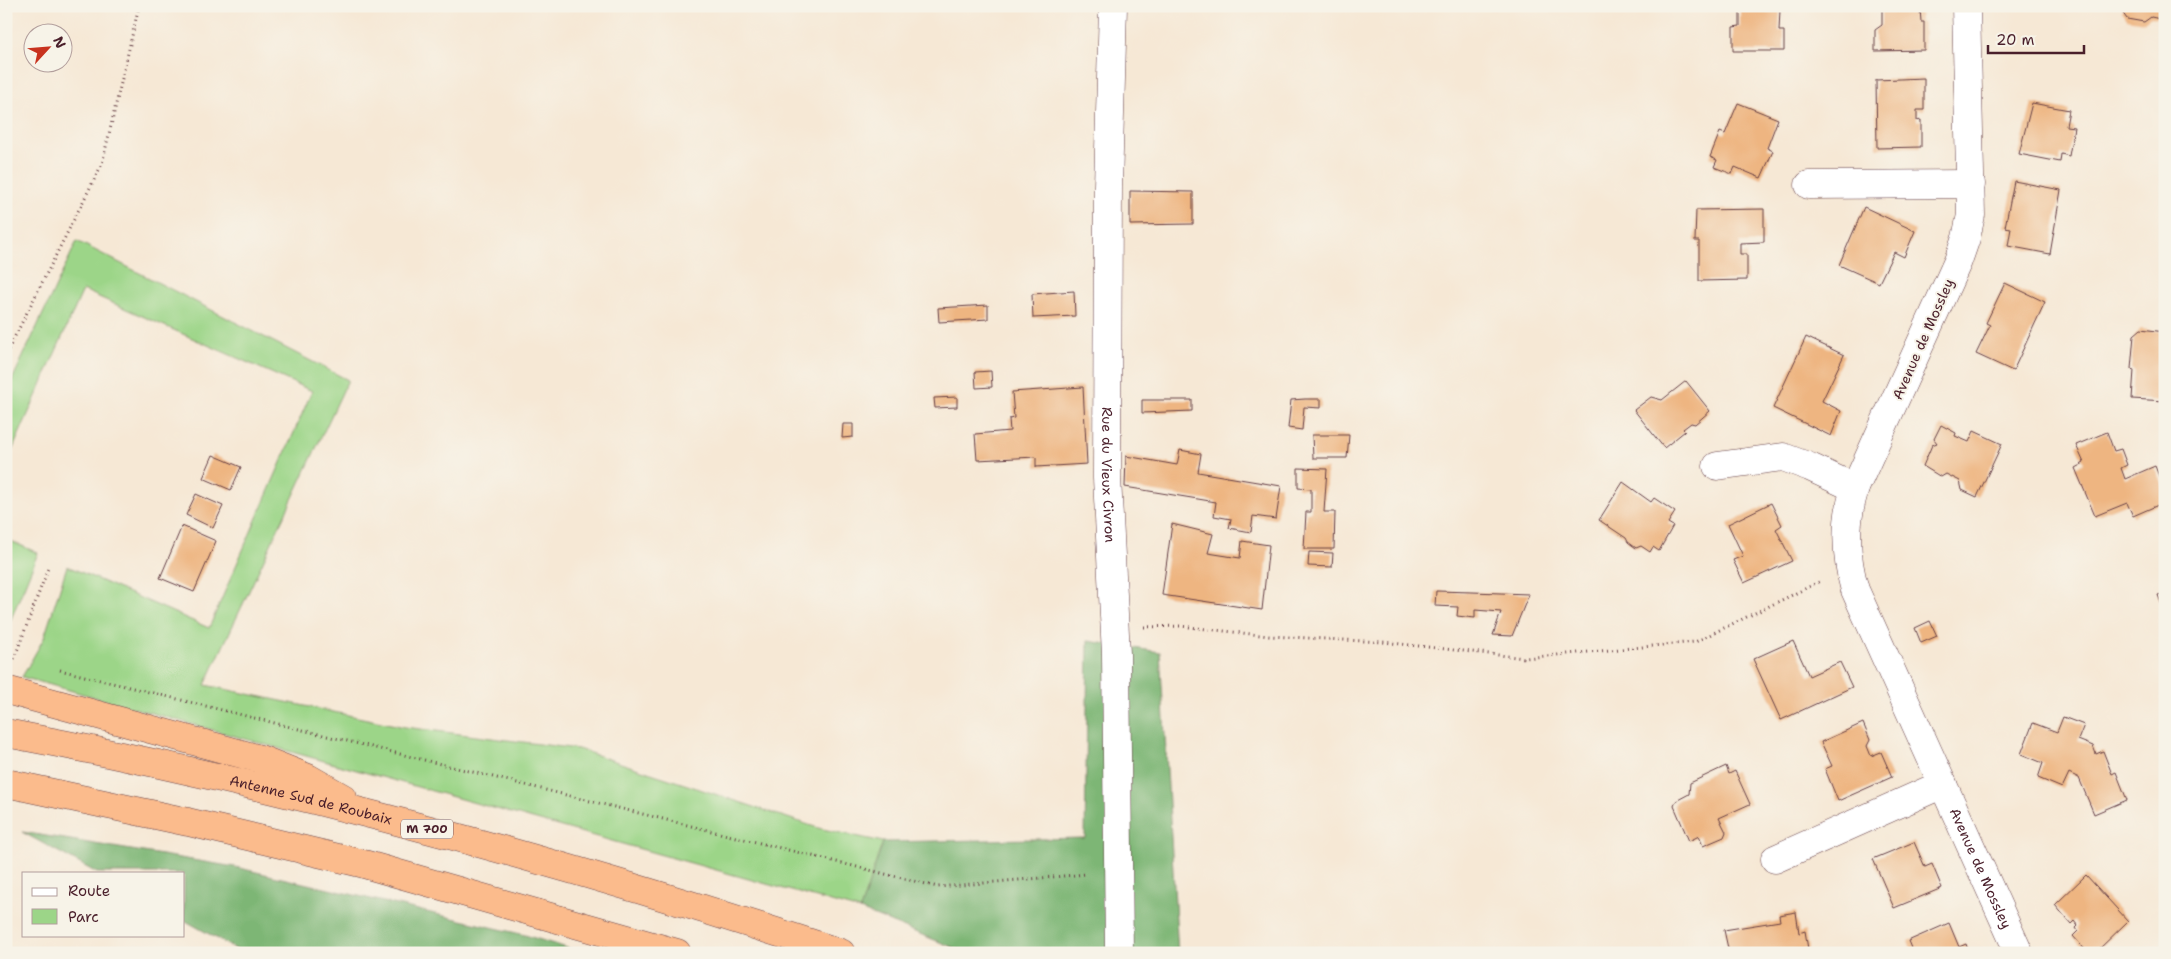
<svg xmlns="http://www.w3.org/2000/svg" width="2171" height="959" font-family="'Shantell Sans',sans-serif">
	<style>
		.green { fill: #9cd588; stroke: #737a5a }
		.forest { fill: #7db674; stroke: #646a50 }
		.building { fill: #eeb581 }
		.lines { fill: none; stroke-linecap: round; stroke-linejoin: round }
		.minor-casing { stroke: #643d44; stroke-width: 29 }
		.highway-casing { stroke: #643d44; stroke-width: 29 }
		.path { stroke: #643d44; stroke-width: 3; stroke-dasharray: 1 4; stroke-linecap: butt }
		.minor { stroke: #fff; stroke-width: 28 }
		.highway { stroke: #fbbb8c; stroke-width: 28 }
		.labels { text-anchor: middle; stroke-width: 4; stroke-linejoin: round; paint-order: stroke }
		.shield { fill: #f7f3e8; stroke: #7e5f64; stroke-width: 1 }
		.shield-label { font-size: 12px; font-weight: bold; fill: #4a1f2b }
		.street-label { font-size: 14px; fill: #4a1f2b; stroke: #f7f3e8 }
	</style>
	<rect width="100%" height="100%" fill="#f7f3e8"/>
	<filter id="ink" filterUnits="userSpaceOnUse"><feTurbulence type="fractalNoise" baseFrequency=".02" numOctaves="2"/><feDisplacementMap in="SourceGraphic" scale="10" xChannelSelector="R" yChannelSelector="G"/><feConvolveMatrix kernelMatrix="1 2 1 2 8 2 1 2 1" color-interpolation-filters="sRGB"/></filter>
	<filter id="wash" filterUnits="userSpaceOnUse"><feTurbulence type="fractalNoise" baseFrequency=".0096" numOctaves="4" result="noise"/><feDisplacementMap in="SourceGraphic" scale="20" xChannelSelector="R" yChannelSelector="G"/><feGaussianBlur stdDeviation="1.12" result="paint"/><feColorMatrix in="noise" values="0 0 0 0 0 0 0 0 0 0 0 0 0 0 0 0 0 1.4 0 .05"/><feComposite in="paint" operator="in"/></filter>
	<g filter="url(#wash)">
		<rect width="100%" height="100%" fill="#f6e8d5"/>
		<g class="green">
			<polygon points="77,241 348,380 205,685 405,727 578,749 818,828 883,842 860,910 22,677 44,638 67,566 209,628 312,391 83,290 6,464 6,393"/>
			<polygon points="6,539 38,553 6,631"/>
		</g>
		<g class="forest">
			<polygon points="1088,641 1160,652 1178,953 967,953 860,910 883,842 1085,838"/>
			<polygon points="22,832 235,867 525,935 583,953 243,953 184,920 184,873 97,873"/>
		</g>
		<g id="blocks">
			<g class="building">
				<polygon points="1740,6 1783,6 1783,10 1780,10 1779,31 1784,31 1784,51 1733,51 1733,27 1740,26"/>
				<polygon points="1882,6 1923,6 1920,8 1921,22 1924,22 1924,50 1875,51 1875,30 1882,25"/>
				<polygon points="2123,6 2165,6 2165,20 2151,17 2144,22 2127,19 2122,12"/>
				<polygon points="1924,78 1924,110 1917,110 1917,121 1921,120 1921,147 1877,148 1876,80"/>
				<polygon points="1738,103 1778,119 1767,148 1773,151 1761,178 1735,167 1732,174 1714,167 1717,160 1710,157 1720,132 1725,134"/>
				<polygon points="2032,103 2069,110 2066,126 2074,127 2069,156 2061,154 2060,162 2019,154"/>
				<polygon points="2014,181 2061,190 2050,254 2008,246 2011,228 2005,227"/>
				<polygon points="1130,191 1193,192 1193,224 1130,225"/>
				<polygon points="1864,207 1915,231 1904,257 1894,252 1879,283 1839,265"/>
				<polygon points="1764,209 1764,242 1740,243 1740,254 1747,254 1747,280 1699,281 1699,241 1695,241 1696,210"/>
				<polygon points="2005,283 2045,302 2013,371 1976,354 1990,325 1986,323"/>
				<polygon points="1074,291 1075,316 1033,318 1032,294"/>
				<polygon points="988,305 988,319 939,322 938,308"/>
				<polygon points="2141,329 2165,332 2165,401 2132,399 2134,370 2131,369 2134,335"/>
				<polygon points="1806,337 1844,355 1822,401 1841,411 1831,436 1773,408"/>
				<polygon points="991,371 992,387 976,388 975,372"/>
				<polygon points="1686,381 1710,411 1695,424 1691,423 1683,429 1685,431 1664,448 1634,410 1651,397 1662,400"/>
				<polygon points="1083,387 1087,464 1036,467 1036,457 977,460 975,434 1010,431 1009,419 1014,418 1012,392"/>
				<polygon points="957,397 957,407 935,408 934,398"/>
				<polygon points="1305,399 1321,399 1321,408 1304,407 1302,430 1288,428 1291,400"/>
				<polygon points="1142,400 1192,400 1192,411 1142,413"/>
				<polygon points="843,424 853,424 853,437 842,438"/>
				<polygon points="1941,425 1956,433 1955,436 1969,442 1974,431 2002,444 1977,497 1962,490 1960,481 1946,474 1941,477 1923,466 1932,445 1937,443 1934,439"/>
				<polygon points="2107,432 2114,451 2121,449 2127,465 2121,468 2125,479 2155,466 2165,491 2165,502 2133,516 2127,503 2095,516 2075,468 2084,463 2076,445"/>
				<polygon points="1312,435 1349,435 1347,458 1313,458"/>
				<polygon points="1180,450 1201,454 1198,472 1281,486 1276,519 1253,516 1251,532 1229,528 1231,519 1214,516 1216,502 1125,487 1126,456 1177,465"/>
				<polygon points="213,455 241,467 231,490 203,478"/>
				<polygon points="1298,468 1327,469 1324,512 1335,512 1334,549 1304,549 1306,512 1311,512 1311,489 1298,488"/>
				<polygon points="1623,482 1651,502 1654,498 1675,512 1668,523 1673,526 1659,551 1653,547 1650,552 1641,546 1636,548 1628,542 1626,538 1599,520"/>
				<polygon points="196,494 223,506 213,528 186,515"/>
				<polygon points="1771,503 1782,525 1776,529 1792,561 1744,583 1733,560 1743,556 1728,524"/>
				<polygon points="1172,524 1213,534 1208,553 1240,558 1242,541 1269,545 1262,610 1162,595"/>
				<polygon points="182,526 216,541 194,592 160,578"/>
				<polygon points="1309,552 1333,553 1332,567 1308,566"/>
				<polygon points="1436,591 1472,592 1529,594 1512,636 1493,635 1501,612 1475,610 1475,618 1457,616 1458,607 1435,606"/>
				<polygon points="2165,593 2165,613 2158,595"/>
				<polygon points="1930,621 1937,636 1921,643 1915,628"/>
				<polygon points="1793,641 1809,676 1840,662 1852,687 1781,720 1753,659"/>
				<polygon points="2063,717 2084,725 2078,740 2093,746 2096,754 2103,751 2112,774 2116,772 2127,800 2094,814 2079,778 2069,773 2062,788 2038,778 2043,763 2021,754 2033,723 2057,732"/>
				<polygon points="1863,723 1870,740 1867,746 1871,756 1881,752 1892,777 1838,801 1825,769 1832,766 1821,742"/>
				<polygon points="1726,766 1729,774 1735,771 1750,804 1719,818 1726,832 1724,837 1703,846 1699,836 1689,841 1674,806 1676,801 1689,794 1690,783"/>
				<polygon points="1914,842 1925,867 1932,864 1942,888 1894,908 1873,859"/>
				<polygon points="2086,875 2128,921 2095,953 2088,953 2073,936 2078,931 2076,928 2078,926 2074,921 2071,924 2055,905"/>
				<polygon points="1796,912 1799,933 1805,931 1808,949 1802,950 1803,953 1729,953 1724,930 1780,921 1779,915"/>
				<polygon points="1949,923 1959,947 1966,944 1969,953 1913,953 1908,941"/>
			</g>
		</g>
	</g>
	<g filter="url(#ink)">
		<use href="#blocks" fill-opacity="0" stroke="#643d44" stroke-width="1"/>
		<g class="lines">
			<defs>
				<g id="minor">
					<path id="s1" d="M1113 6 1108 186 1107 478 1116 654 1119 953"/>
					<path id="s2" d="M1966 6 1971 215 1966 238 1958 261 1855 488C1844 523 1845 555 1855 590L2019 953"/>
					<polyline points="1809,185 1971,184"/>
					<polyline points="1717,466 1783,457 1810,467 1855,488"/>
					<polyline points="1775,859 1943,784"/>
				</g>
				<g id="highway">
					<polyline points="6,690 260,759 308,778 343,798"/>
					<path id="s3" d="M6 733C289 786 568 863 841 953"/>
					<polyline points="6,783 188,822 364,864 677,953"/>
				</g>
			</defs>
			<use href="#minor" class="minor-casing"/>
			<use href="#highway" class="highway-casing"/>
			<g class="path">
				<polyline points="6,354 102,164 139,6"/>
				<polyline points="1144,627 1180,626 1269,636 1383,642 1525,658 1695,642 1821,581"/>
				<polyline points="14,659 49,566"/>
				<polyline points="60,670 938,887 1087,874"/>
			</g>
			<use href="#minor" class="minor"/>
			<use href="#highway" class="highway"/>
		</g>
	</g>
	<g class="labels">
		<rect class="shield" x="401" y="819.5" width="52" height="19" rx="4"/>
		<g class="shield-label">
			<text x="427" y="833">M 700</text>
		</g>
		<g class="street-label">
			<text transform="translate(1923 339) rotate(-66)" y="5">Avenue de Mossley</text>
			<text dy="5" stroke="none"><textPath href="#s1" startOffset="469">Rue du Vieux Civron</textPath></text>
			<text dy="5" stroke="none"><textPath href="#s3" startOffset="312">Antenne Sud de Roubaix</textPath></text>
			<text dy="5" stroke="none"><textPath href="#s2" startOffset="915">Avenue de Mossley</textPath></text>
		</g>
	</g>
	<rect width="2171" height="959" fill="none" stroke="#f7f3e8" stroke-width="25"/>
	<rect x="22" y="872" width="162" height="65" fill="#f7f3e8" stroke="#b29e9c"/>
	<rect x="32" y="888" width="25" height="8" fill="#ffffff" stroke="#b29e9c"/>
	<text x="68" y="896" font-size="15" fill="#4a1f2b">Route</text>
	<rect x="32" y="909" width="25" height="15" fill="#9cd588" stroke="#b29e9c"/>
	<text x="68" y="922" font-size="15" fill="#4a1f2b">Parc</text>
	<g transform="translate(48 48) rotate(64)"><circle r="24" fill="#f7f3e8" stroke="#b29e9c"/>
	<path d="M0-4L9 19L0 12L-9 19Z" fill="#c8321e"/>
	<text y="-8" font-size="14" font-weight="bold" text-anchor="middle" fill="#4a1f2b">N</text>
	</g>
	<path d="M1988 45v8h96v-8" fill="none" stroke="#4a1f2b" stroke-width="2.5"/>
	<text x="1996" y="45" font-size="15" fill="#4a1f2b" stroke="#f7f3e8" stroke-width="4" paint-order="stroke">20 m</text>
</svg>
